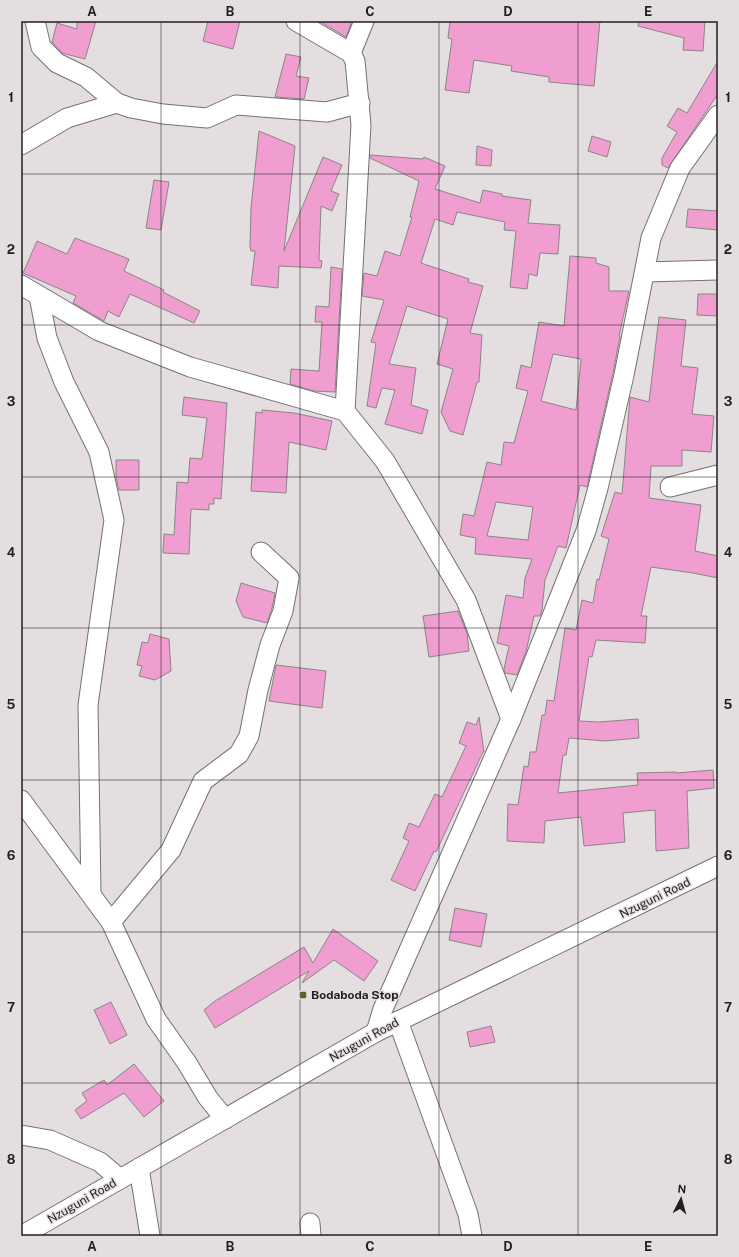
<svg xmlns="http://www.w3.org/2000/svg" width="739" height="1257" font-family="'Public Sans',sans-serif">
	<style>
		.building { fill: #f09dd0; stroke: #8b8589; fill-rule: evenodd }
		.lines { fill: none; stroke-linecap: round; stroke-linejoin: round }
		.street-casing { stroke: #767073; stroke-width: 21 }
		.street { stroke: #fff; stroke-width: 19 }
		.grid { fill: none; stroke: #211f20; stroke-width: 1; stroke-opacity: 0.55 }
		.poi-dot { fill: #5f612e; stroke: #e4dee1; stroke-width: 1.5 }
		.labels { text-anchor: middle; stroke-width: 3; stroke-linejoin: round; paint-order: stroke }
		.street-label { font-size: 12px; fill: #211f20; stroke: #e4dee1 }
		.poi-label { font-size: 12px; font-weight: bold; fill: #211f20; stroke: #e4dee1; text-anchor: start }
		.neatline { fill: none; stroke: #211f20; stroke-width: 1.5 }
		.grid-label { font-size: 13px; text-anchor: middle; font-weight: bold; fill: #211f20 }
	</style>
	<rect width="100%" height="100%" fill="#e4dee1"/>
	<g class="building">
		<polygon points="77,21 96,21 85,59 62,53 52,42 57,23 77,29"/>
		<polygon points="208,21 240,21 233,49 203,41"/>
		<polygon points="319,21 352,21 346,37"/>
		<polygon points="450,21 600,21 594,86 549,82 549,77 511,71 512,66 474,60 469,93 445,90 452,39 448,38"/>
		<polygon points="639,21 705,21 703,51 683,50 684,38 638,26"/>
		<polygon points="286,54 301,57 296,76 309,78 304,99 275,97"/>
		<polygon points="718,61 718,94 668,168 662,165 662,158 677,132 667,126 678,108 687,113"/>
		<polygon points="259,131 295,146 284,251 323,157 342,165 331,191 339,194 332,211 321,206 319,260 322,261 321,268 279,266 278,288 251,285 255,251 251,251 250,246 251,208"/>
		<polygon points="592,136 611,142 607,157 588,151"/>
		<polygon points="477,146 492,150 491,166 476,165"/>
		<polygon points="370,155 423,159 424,157 445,166 435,189 480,203 483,190 502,194 502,196 531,200 528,223 560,225 558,254 540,253 537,276 529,274 527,289 510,287 516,231 504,230 505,222 457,212 453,225 435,219 421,263 469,279 468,282 483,286 470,333 482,335 479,382 477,382 463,435 450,431 441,412 453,369 437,364 448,319 407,306 389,364 416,368 411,405 428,410 422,434 385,424 395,390 382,388 376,408 367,406 376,343 371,342 384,300 362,296 364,273 377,276 385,251 400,256 412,217 410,217 419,181 370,158"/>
		<polygon points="154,180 169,182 161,230 146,228"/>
		<polygon points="688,209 718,211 718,230 686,227"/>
		<polygon points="75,238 129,259 124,271 164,290 163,292 200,311 194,323 130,294 119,317 108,311 104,321 73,303 76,296 23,273 37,241 67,254"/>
		<path d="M570 256 596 258V263L609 267V291H629L619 336H620L613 373 587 487 580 485 566 548 558 546 545 580 542 610 540 616H534L526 652 517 675 505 673 504 669 509 646 497 643 506 595 523 598 525 578 532 559 475 554 476 538 460 535 463 514 474 516 487 462 501 465 504 442 514 443 528 391 516 388 521 365 531 368 539 322 564 326ZM553 354 581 359 576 410 541 401ZM496 502 533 507 528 540 487 536Z"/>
		<polygon points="331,267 342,269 335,392 314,391 290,384 291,369 319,371 322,322 315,322 316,306 329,307"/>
		<polygon points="698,294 718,294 718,316 697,315"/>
		<polygon points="659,317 686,320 681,366 698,368 692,414 714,416 711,452 682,450 682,466 651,466 649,498 701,505 695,551 718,556 718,578 693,573 651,567 641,616 647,616 645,643 596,640 592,657 589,656 579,721 599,722 638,719 639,738 605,741 569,738 566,755 563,755 558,793 638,785 637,773 676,772 676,773 713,770 714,788 687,791 689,848 656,851 655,810 623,813 625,842 584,846 581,817 545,821 544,843 507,841 508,804 518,805 524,766 528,767 530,752 536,752 542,715 545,715 547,700 554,701 565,628 576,630 582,600 593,603 597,579 599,580 609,539 601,536 615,492 622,494 630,397 649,402"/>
		<polygon points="184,397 227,403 221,499 214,498 214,504 209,504 209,510 191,509 189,554 163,553 164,534 174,535 177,482 188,483 190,458 202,459 207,418 182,415"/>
		<polygon points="262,410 294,413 332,421 326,450 289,442 286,493 251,491 256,412 262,413"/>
		<polygon points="116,460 139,460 139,490 119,490 116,477"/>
		<polygon points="241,583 275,593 272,608 267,623 243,617 236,601"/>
		<polygon points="458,611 467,633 469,651 429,657 423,616"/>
		<polygon points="150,634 169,639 171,671 155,680 139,676 142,666 137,665 142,642 148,643"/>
		<polygon points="276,665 326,671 322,708 269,701"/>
		<polygon points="479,717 484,752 483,752 436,852 434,851 415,891 391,880 409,841 403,838 409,823 419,827 435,794 442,797 466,746 459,743 467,722 476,725"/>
		<polygon points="455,908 487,914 481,947 449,940"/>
		<polygon points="333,929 378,961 364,981 334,960 302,983 309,971 215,1028 204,1010 215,1001 304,947 313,963"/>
		<polygon points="111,1002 127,1035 110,1044 94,1010"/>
		<polygon points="491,1026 495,1042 470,1047 467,1032"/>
		<polygon points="134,1064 164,1101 144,1117 124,1093 81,1119 75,1110 87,1101 82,1093 104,1080 107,1085"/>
	</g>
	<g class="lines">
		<defs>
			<g id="street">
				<polyline points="35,21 41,47 57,63 86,77 117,103 131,108 163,114 207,118 236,105 327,112 360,103"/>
				<polyline points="296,21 351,53"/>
				<polyline points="21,145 67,118 117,103"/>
				<polyline points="645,272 718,270"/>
				<polyline points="21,285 99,331 190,367 345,411 385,461 466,600 511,719"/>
				<polyline points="39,296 47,338 64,382 99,452 114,520 88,705 91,894"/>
				<polyline points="345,411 361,125 355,61 351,53 364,21"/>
				<polyline points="670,487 718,475"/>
				<polyline points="21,800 111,922"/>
				<polyline points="398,1021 468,1214 472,1236"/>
				<polyline points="376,1032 383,1009 511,719 586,531 598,488 624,375 651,238 680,168 718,115"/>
				<polyline points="225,1119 208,1098 187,1063 156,1019 111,922 171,850 203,781 239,754 249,736 258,690 270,645 283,611 289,578 261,552"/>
				<polyline points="21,1135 50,1140 100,1162 120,1179"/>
				<polyline points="139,1168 150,1236"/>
				<polyline points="310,1223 311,1236"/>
				<polyline points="21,1236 376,1032 718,866"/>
			</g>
		</defs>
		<use href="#street" class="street-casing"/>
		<use href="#street" class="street"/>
	</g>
	<path class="grid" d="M161 21V1236M300 21V1236M439 21V1236M578 21V1236M21 174H718M21 325H718M21 477H718M21 628H718M21 780H718M21 932H718M21 1083H718"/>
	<rect class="poi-dot" x="299" y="991" width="8" height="8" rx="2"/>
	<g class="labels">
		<g class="street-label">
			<text transform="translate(655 898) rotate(-26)" y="4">Nzuguni Road</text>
			<text transform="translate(364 1040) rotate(-29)" y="4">Nzuguni Road</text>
			<text transform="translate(82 1201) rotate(-30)" y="4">Nzuguni Road</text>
		</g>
		<g class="poi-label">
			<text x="311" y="999">Bodaboda Stop</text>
		</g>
	</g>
	<rect width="739" height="1257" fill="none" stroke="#e4dee1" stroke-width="44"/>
	<g transform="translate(681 1199) rotate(6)" stroke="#e4dee1" stroke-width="3" paint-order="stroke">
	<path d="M0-3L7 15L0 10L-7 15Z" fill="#211f20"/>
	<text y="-6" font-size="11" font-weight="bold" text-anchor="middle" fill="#211f20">N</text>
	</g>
	<rect x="22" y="22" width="695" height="1213" class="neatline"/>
	<g class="grid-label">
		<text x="92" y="16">A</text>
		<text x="230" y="16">B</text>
		<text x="370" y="16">C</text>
		<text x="508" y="16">D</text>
		<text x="648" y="16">E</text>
		<text x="11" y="102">1</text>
		<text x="728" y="102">1</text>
		<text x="11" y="254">2</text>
		<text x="728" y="254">2</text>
		<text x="11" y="406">3</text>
		<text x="728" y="406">3</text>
		<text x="11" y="557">4</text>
		<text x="728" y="557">4</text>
		<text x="11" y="709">5</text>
		<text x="728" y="709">5</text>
		<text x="11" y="860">6</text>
		<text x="728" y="860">6</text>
		<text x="11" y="1012">7</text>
		<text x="728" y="1012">7</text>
		<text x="11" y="1164">8</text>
		<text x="728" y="1164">8</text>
		<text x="92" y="1251">A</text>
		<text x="230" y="1251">B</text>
		<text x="370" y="1251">C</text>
		<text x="508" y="1251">D</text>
		<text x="648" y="1251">E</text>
	</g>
</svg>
